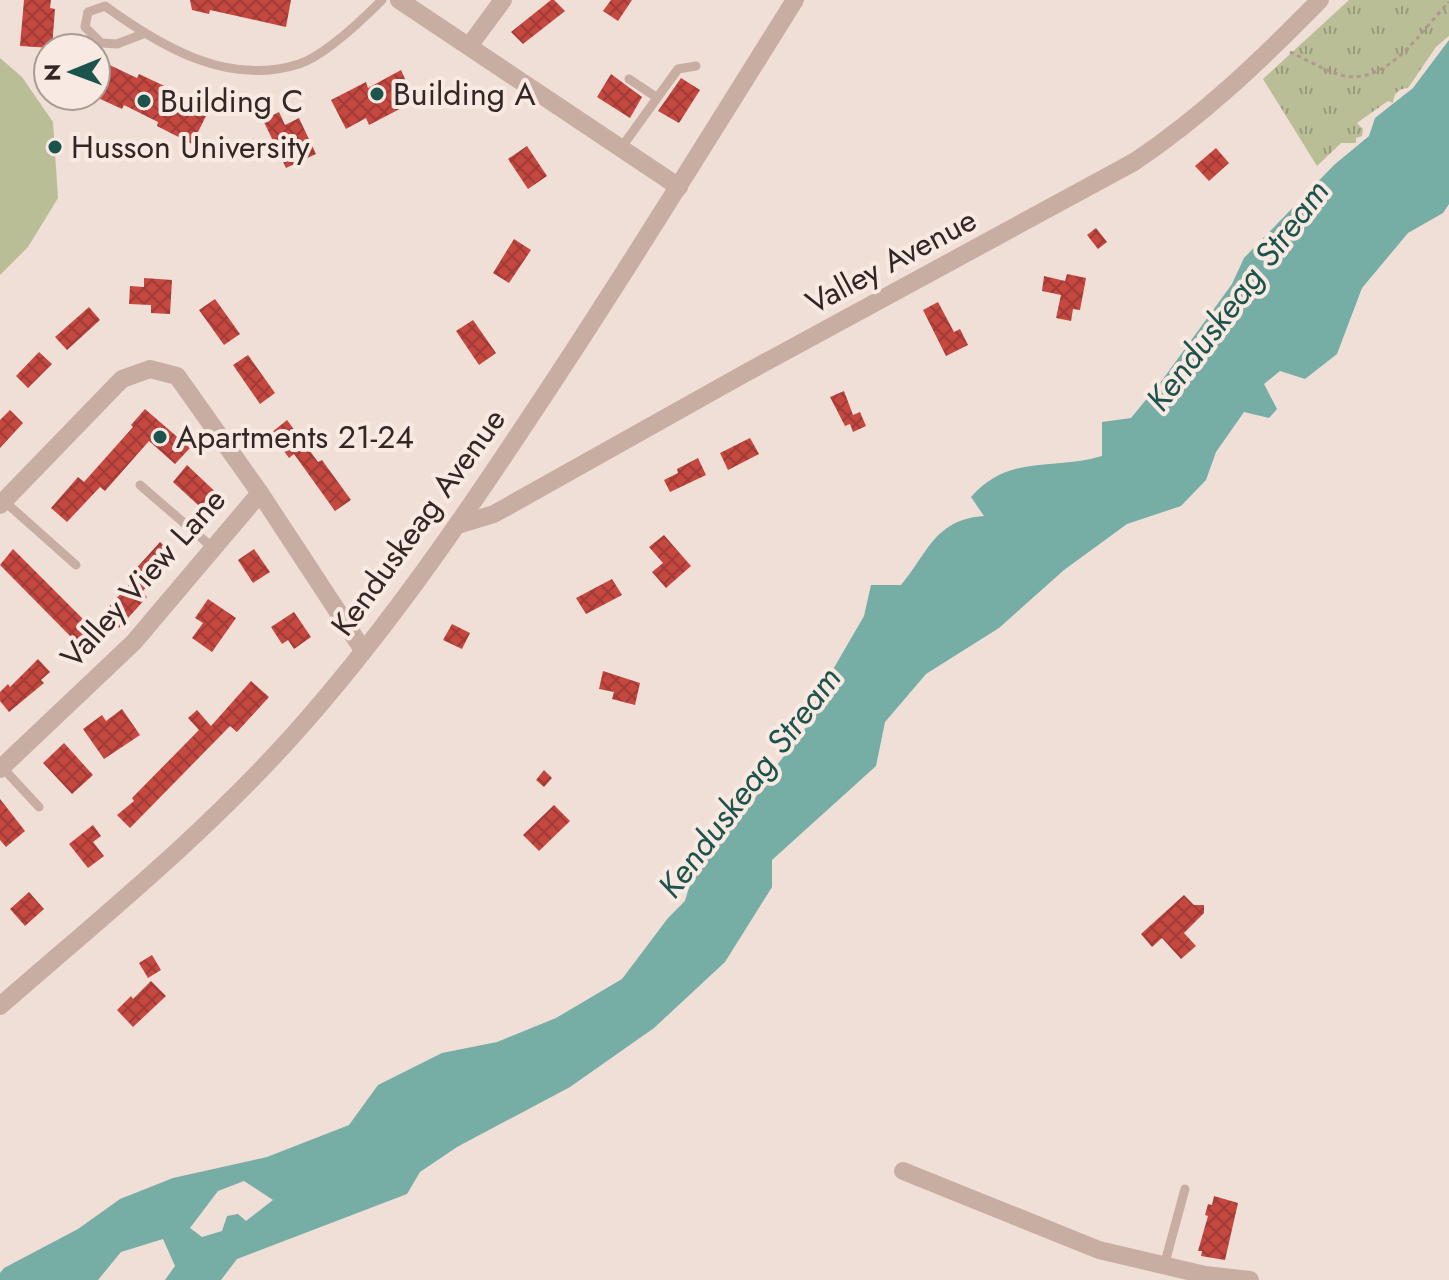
<svg xmlns="http://www.w3.org/2000/svg" width="1449" height="1280" font-family="Jost,sans-serif">
	<style>
		.park { fill: url(#park-tufts) }
		.pitch { fill: #b9be97 }
		.water { fill: #76ada5; fill-rule: evenodd }
		.building { fill: url(#building-cross-hatch) }
		.lines { fill: none; stroke-linecap: round; stroke-linejoin: round }
		.path { stroke: #b3978e; stroke-width: 3; stroke-dasharray: 4 4; stroke-linecap: butt }
		.lane { stroke: #c8ada3; stroke-width: 9 }
		.street { stroke: #c8ada3; stroke-width: 18 }
		.poi-dot { fill: #1c534c; stroke: #f8eae2; stroke-width: 3 }
		.labels { text-anchor: middle; stroke-width: 8; stroke-linejoin: round; paint-order: stroke }
		.poi-label { font-size: 32px; fill: #332725; stroke: #f8eae2; text-anchor: start }
		.street-label { font-size: 32px; fill: #332725; stroke: #f8eae2 }
		.water-label { font-size: 34px; font-style: italic; fill: #1c534c; stroke: #f8eae2 }
	</style>
	<defs>
		<pattern id="park-tufts" width="24" height="20" patternUnits="userSpaceOnUse" patternTransform="scale(2)"><rect width="24" height="20" fill="#b9be97"/><path d="M3 7l-1-3M5 7V3M7 7l1-3M15 17l-1-3M17 17v-4M19 17l1-3" fill="none" stroke="#979a7b"/></pattern>
		<pattern id="building-cross-hatch" width="8" height="8" patternUnits="userSpaceOnUse" patternTransform="scale(2)"><rect width="8" height="8" fill="#c44740"/><path d="M0 0l8 8M0 8l8-8" fill="none" stroke="#a03b35"/></pattern>
	</defs>
	<rect width="100%" height="100%" fill="#f0dfd7"/>
	<path class="park" d="M1349 0H1449V36L1436 47 1408 88C1398 89 1394 93 1393 103L1388 101 1357 123 1363 129 1362 136 1356 138V143H1341L1317 166 1263 79Z"/>
	<polygon class="pitch" points="0,58 22,77 53,122 58,198 28,247 0,275"/>
	<path class="water" d="M1449 40V204L1443 213 1408 233 1362 288 1337 354 1305 379 1280 371 1264 384 1277 409 1269 418 1244 412 1216 452 1206 480 1181 506 1127 524 1064 570 999 628 926 674 885 722 876 766 772 860V887L725 962 654 1028 570 1087 457 1147 420 1172 407 1194 237 1259 221 1280H165L175 1266 163 1239 121 1252 98 1280H0V1273L4 1268 78 1229 120 1199 173 1178 267 1157 349 1125 378 1085 442 1053 497 1042 556 1018 622 979 668 918 685 901 692 877 725 820 754 800 770 774 805 729 817 697 864 616 871 585H901C929 552 934 520 984 516L971 497C1010 453 1053 471 1102 456V422L1131 418 1163 379 1232 284 1244 258 1334 165 1369 136 1375 118 1413 88ZM244 1181 273 1200 246 1221 238 1214 227 1216 222 1231 202 1237 190 1228 218 1191Z"/>
	<g class="building">
		<polygon points="24,0 51,0 50,8 55,9 52,48 20,46"/>
		<polygon points="190,0 291,0 286,27 210,10 209,14 192,10"/>
		<polygon points="551,0 554,0 565,11 523,44 511,32"/>
		<polygon points="611,0 632,0 618,21 603,11"/>
		<polygon points="101,61 137,78 139,74 175,91 173,95 208,112 192,144 157,126 158,122 124,105 122,109 96,97 96,72"/>
		<polygon points="401,70 415,101 369,125 366,118 346,129 331,100 366,82 368,88"/>
		<polygon points="611,74 642,97 630,118 597,97"/>
		<polygon points="681,78 700,90 679,123 658,111"/>
		<polygon points="279,112 285,125 299,118 316,154 286,168 263,120"/>
		<polygon points="527,146 547,176 528,189 508,159"/>
		<polygon points="1216,148 1229,163 1209,181 1195,166"/>
		<polygon points="1096,228 1107,242 1098,249 1087,235"/>
		<polygon points="514,239 531,250 509,283 493,273"/>
		<polygon points="1067,274 1086,278 1080,310 1073,309 1071,321 1056,318 1061,295 1042,291 1044,276 1065,281"/>
		<polygon points="144,278 172,280 170,314 151,313 151,305 129,304 130,286 144,287"/>
		<polygon points="215,299 240,334 224,345 199,310"/>
		<polygon points="938,302 954,332 960,329 968,345 946,356 923,310"/>
		<polygon points="89,307 100,320 67,350 55,337"/>
		<polygon points="473,320 496,353 479,365 456,331"/>
		<polygon points="39,352 52,364 28,388 16,376"/>
		<polygon points="248,355 275,393 260,404 233,365"/>
		<polygon points="844,391 853,415 860,412 866,426 853,432 850,424 845,426 830,397"/>
		<polygon points="145,409 190,448 175,464 149,441 105,491 100,487 67,522 51,508 78,477 84,482 133,427 131,425"/>
		<polygon points="10,410 23,423 0,448 0,420"/>
		<polygon points="287,420 318,462 322,460 351,500 335,511 294,454 289,458 271,433"/>
		<polygon points="750,438 759,454 728,470 720,453"/>
		<polygon points="698,458 706,475 670,492 664,480 678,473 677,469"/>
		<polygon points="187,465 224,500 210,516 173,482"/>
		<polygon points="664,535 691,566 666,588 652,572 663,563 649,547"/>
		<polygon points="160,542 175,556 142,592 147,597 119,628 104,612 136,577 132,573"/>
		<polygon points="13,549 95,631 80,646 0,565"/>
		<polygon points="254,549 270,572 253,583 238,560"/>
		<polygon points="612,579 622,595 586,614 576,598"/>
		<polygon points="208,599 236,618 212,652 192,638 203,623 195,618"/>
		<polygon points="294,612 311,637 294,649 288,640 282,644 271,627"/>
		<polygon points="452,624 470,633 462,649 443,640"/>
		<polygon points="38,659 50,672 41,680 44,683 9,712 0,701 0,692 8,684 10,687"/>
		<polygon points="603,671 640,683 635,705 612,699 614,692 599,689"/>
		<polygon points="251,681 269,697 237,732 230,726 130,828 117,815 134,801 132,798 199,730 188,718 197,710 211,726"/>
		<polygon points="122,709 140,735 104,759 83,729 102,715 106,721"/>
		<polygon points="64,743 93,775 72,794 43,763"/>
		<polygon points="544,770 552,778 544,787 536,780"/>
		<polygon points="0,799 25,831 6,847 0,840"/>
		<polygon points="554,805 570,821 539,851 523,835"/>
		<polygon points="93,825 101,836 93,842 104,856 88,868 69,844"/>
		<polygon points="29,892 44,909 25,926 10,909"/>
		<polygon points="1184,895 1194,905 1204,905 1204,913 1184,933 1196,946 1181,959 1162,938 1152,947 1141,934"/>
		<polygon points="152,955 161,970 148,978 139,963"/>
		<polygon points="151,981 166,996 133,1027 117,1010 131,996 133,999"/>
		<polygon points="1214,1196 1238,1203 1225,1260 1201,1256 1202,1251 1198,1251 1208,1216 1205,1215 1208,1204 1212,1205"/>
	</g>
	<g class="lines">
		<path class="path" d="M1290 52C1307 60 1324 70 1341 75 1387 87 1421 31 1449 2"/>
		<g class="lane">
			<path d="M143 34 117 44 101 43 85 27 88 12 105 6C160 46 228 87 299 64 326 55 362 20 382 0"/>
			<polyline points="629,79 656,97"/>
			<polyline points="621,148 678,69 696,66"/>
			<polyline points="140,485 213,548"/>
			<polyline points="4,501 76,565"/>
			<polyline points="2,767 39,807"/>
			<polyline points="1164,1266 1185,1189"/>
		</g>
		<g class="street">
			<polyline points="399,0 679,187"/>
			<polyline points="469,46 503,0"/>
			<polyline points="0,505 122,379 150,369 177,376 260,493 363,650"/>
			<path d="M458 525 494 514 742 375 1134 162C1203 116 1262 59 1320 0"/>
			<polyline points="0,769 134,642 260,493"/>
			<path d="M0 1006C101 918 206 833 295 733 378 640 451 536 520 432 615 290 704 145 795 0"/>
			<polyline points="903,1171 1099,1250 1205,1275 1250,1280"/>
		</g>
	</g>
	<g class="poi-dot">
		<circle cx="377" cy="94" r="8"/>
		<circle cx="144" cy="101" r="8"/>
		<circle cx="55" cy="147" r="8"/>
		<circle cx="160" cy="437" r="8"/>
	</g>
	<g class="labels">
		<g class="poi-label">
			<text x="393" y="105">Building A</text>
			<text x="160" y="112">Building C</text>
			<text x="71" y="158">Husson University</text>
			<text x="176" y="448">Apartments 21-24</text>
		</g>
		<g class="street-label">
			<text transform="translate(891 261) rotate(-28)" y="11">Valley Avenue</text>
			<text transform="translate(418 522) rotate(-54)" y="11">Kenduskeag Avenue</text>
			<text transform="translate(143 578) rotate(-48)" y="11">Valley View Lane</text>
		</g>
		<g class="water-label">
			<text transform="translate(1237 295) rotate(-53)" y="12">Kenduskeag Stream</text>
			<text transform="translate(749 782) rotate(-53)" y="12">Kenduskeag Stream</text>
		</g>
	</g>
	<g transform="translate(72 72) rotate(269)"><circle r="38" fill="#f8eae2" stroke="#a99c96" stroke-width="2"/>
	<path d="M0-6L14 30L0 20L-14 30Z" fill="#1c534c"/>
	<text y="-12" font-size="22" font-weight="bold" text-anchor="middle" fill="#332725">N</text>
	</g>
</svg>
